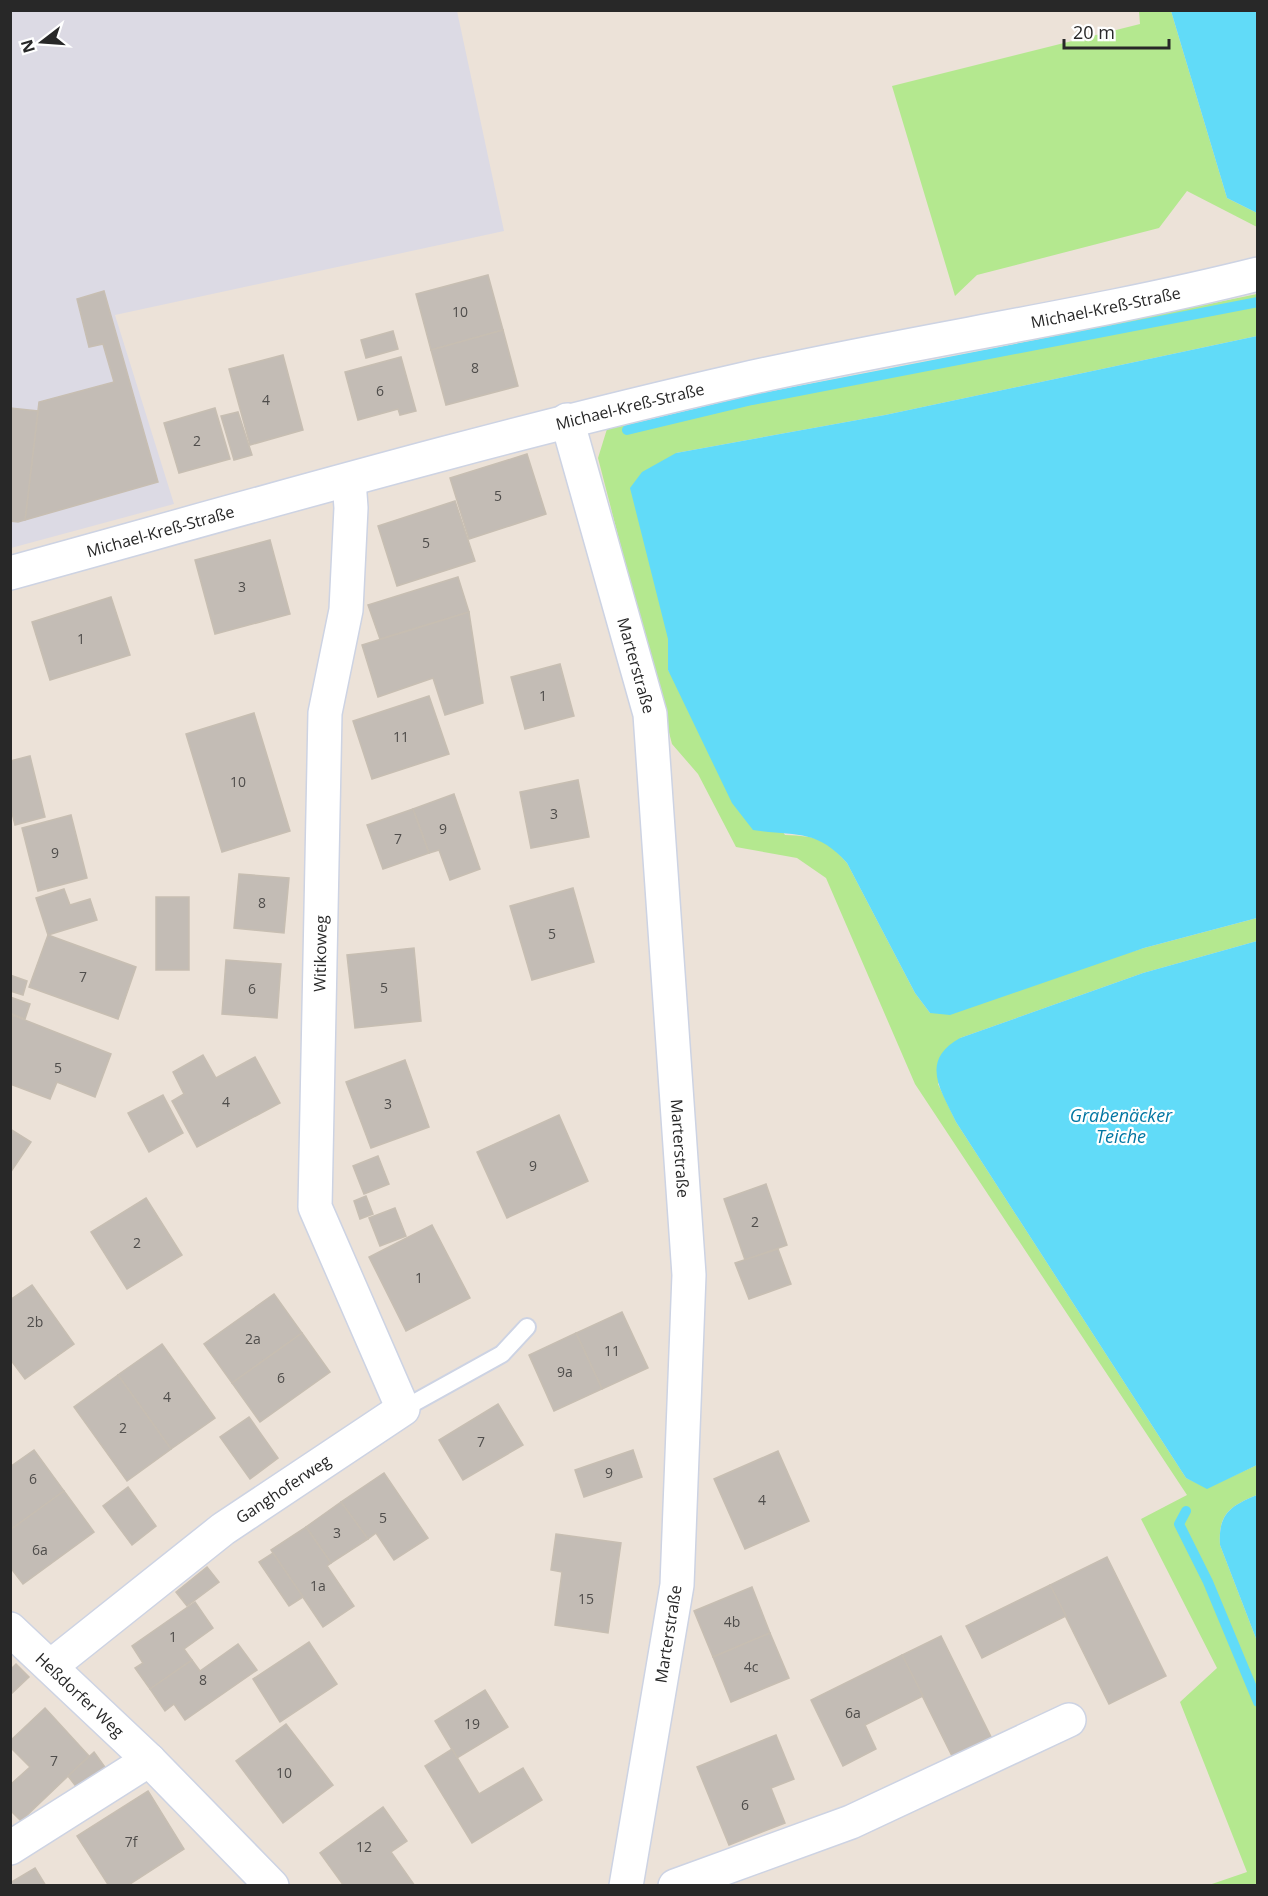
<svg xmlns="http://www.w3.org/2000/svg" width="1268" height="1896" font-family="'Open Sans',sans-serif">
	<style>
		.industrial { fill: #dcdae4 }
		.green { fill: #b4e88f }
		.water { fill: #61dbf8 }
		.lines { fill: none; stroke-linecap: round; stroke-linejoin: round }
		.stream { stroke: #61dbf8; stroke-width: 10 }
		.building { fill: #c3bcb5; stroke: #c7beb2; stroke-width: 1.5 }
		.lane-casing { stroke: #cdd3e3; stroke-width: 20 }
		.street-casing { stroke: #cdd3e3; stroke-width: 36 }
		.lane { stroke: #fff; stroke-width: 16 }
		.street { stroke: #fff; stroke-width: 33 }
		.labels { text-anchor: middle; stroke-width: 4.5; stroke-linejoin: round; paint-order: stroke }
		.number-label { font-size: 14px; fill: #4f4d4b }
		.street-label { font-size: 16px; fill: #282828; stroke: #fff }
		.water-label { font-size: 18px; font-style: italic; fill: #0276a2; stroke: #fff }
	</style>
	<rect width="100%" height="100%" fill="#ece2d8"/>
	<polygon class="industrial" points="11,11 457,11 504,231 115,315 174,504 11,548"/>
	<g class="green">
		<polygon points="1139,11 1171,11 1227,198 1257,213 1257,227 1187,191 1159,228 977,275 955,296 892,86 1140,24"/>
		<path d="M1257 294V336L885 415 676 453 668 639V670L785 835C817 836 826 839 847 863L915 993 930 1013 1144 948 1257 918V941L1143 973 960 1038 938 1084 956 1122 1186 1478 1207 1488 1257 1465V1495C1230 1506 1218 1514 1220 1545L1257 1641V1885H1209L1247 1872 1180 1702 1217 1668 1141 1519 1187 1495 915 1084 826 878 797 858 736 847 698 774 672 744 598 458 607 429Z"/>
	</g>
	<g class="water">
		<polygon points="1171,11 1257,11 1257,213 1227,198"/>
		<path d="M1257 336V918L1144 948 950 1015 930 1013 915 993 847 863C816 828 796 837 753 830L732 803 668 670V639L630 488 642 472 676 453 885 415Z"/>
		<path d="M1257 941V1465L1207 1489 1186 1478 956 1122C941 1090 919 1061 960 1038L1143 973Z"/>
		<path d="M1257 1495V1641L1220 1545C1218 1514 1230 1506 1257 1495Z"/>
	</g>
	<g class="lines">
		<g class="stream">
			<polyline points="627,430 752,400 1258,302"/>
			<polyline points="1186,1511 1179,1524 1208,1582 1258,1702"/>
		</g>
	</g>
	<g class="building">
		<polygon points="488,275 503,330 431,350 416,294"/>
		<polygon points="104,291 158,482 25,520 39,402 114,382 103,344 89,347 77,299"/>
		<polygon points="503,330 518,386 446,405 431,350"/>
		<polygon points="393,331 398,349 366,358 361,340"/>
		<polygon points="283,355 303,430 250,445 229,369"/>
		<polygon points="401,357 416,411 400,415 398,409 358,420 345,372"/>
		<polygon points="10,408 38,411 25,520 18,522 10,521"/>
		<polygon points="215,408 230,459 179,473 164,423"/>
		<polygon points="238,412 252,455 234,460 221,416"/>
		<polygon points="527,454 546,514 469,539 450,478"/>
		<polygon points="455,501 475,561 397,586 378,526"/>
		<polygon points="270,540 290,614 215,634 195,560"/>
		<polygon points="458,577 469,612 380,639 368,605"/>
		<polygon points="111,597 130,655 50,680 32,622"/>
		<polygon points="469,612 483,703 445,715 433,678 378,697 362,645"/>
		<polygon points="560,664 574,716 525,729 511,677"/>
		<polygon points="429,696 449,754 372,779 353,721"/>
		<polygon points="254,713 290,831 222,852 186,734"/>
		<polygon points="30,756 45,817 15,825 10,805 10,761"/>
		<polygon points="578,780 589,837 531,848 520,792"/>
		<polygon points="454,794 480,869 450,880 439,850 429,853 413,809"/>
		<polygon points="413,809 429,853 383,869 367,825"/>
		<polygon points="71,815 87,878 38,891 22,828"/>
		<polygon points="239,874 289,878 284,933 234,928"/>
		<polygon points="573,888 594,962 532,980 510,906"/>
		<polygon points="64,889 70,905 90,899 97,920 48,935 36,898"/>
		<rect x="156" y="897" width="33" height="73"/>
		<polygon points="48,935 136,967 118,1019 29,987"/>
		<polygon points="414,948 421,1021 355,1028 347,955"/>
		<polygon points="226,960 281,964 277,1018 222,1014"/>
		<polygon points="10,975 27,981 23,995 10,991"/>
		<polygon points="10,997 30,1004 25,1019 10,1013"/>
		<polygon points="12,1015 111,1054 95,1097 57,1082 50,1099 10,1084"/>
		<polygon points="203,1055 216,1078 255,1057 280,1103 197,1147 172,1101 184,1094 173,1072"/>
		<polygon points="405,1060 429,1127 371,1148 346,1082"/>
		<polygon points="163,1095 183,1133 149,1152 128,1113"/>
		<polygon points="559,1115 588,1181 507,1218 477,1152"/>
		<polygon points="10,1129 31,1142 10,1173"/>
		<polygon points="378,1156 389,1184 364,1194 353,1166"/>
		<polygon points="766,1184 787,1245 745,1260 724,1199"/>
		<polygon points="366,1196 373,1214 360,1219 354,1201"/>
		<polygon points="146,1198 182,1255 127,1289 91,1232"/>
		<polygon points="395,1208 406,1236 380,1246 369,1218"/>
		<polygon points="432,1225 470,1298 406,1331 369,1257"/>
		<polygon points="778,1249 791,1284 749,1299 735,1263"/>
		<polygon points="32,1285 74,1344 25,1379 10,1359 10,1300"/>
		<polygon points="274,1294 302,1333 232,1383 204,1344"/>
		<polygon points="622,1312 648,1368 602,1389 576,1333"/>
		<polygon points="302,1333 330,1372 260,1422 232,1383"/>
		<polygon points="576,1333 602,1389 554,1411 529,1355"/>
		<polygon points="162,1344 215,1418 171,1449 118,1375"/>
		<polygon points="118,1375 171,1449 127,1481 74,1407"/>
		<polygon points="498,1404 523,1445 463,1480 439,1440"/>
		<polygon points="249,1417 278,1458 250,1479 220,1437"/>
		<polygon points="34,1450 64,1491 10,1530 10,1467"/>
		<polygon points="633,1450 642,1477 584,1497 575,1470"/>
		<polygon points="778,1451 809,1521 745,1549 714,1479"/>
		<polygon points="384,1473 428,1538 394,1560 376,1533 368,1539 341,1502"/>
		<polygon points="128,1487 156,1526 132,1545 103,1506"/>
		<polygon points="64,1491 94,1532 23,1584 10,1567 10,1530"/>
		<polygon points="341,1502 368,1539 331,1563 306,1527"/>
		<polygon points="306,1527 331,1563 327,1566 354,1606 323,1627 271,1550"/>
		<polygon points="556,1534 621,1543 608,1633 555,1625 562,1572 551,1570"/>
		<polygon points="273,1553 303,1597 289,1606 259,1562"/>
		<polygon points="1107,1557 1166,1676 1109,1704 1050,1585"/>
		<polygon points="207,1567 219,1582 187,1606 176,1592"/>
		<polygon points="1050,1585 1066,1616 982,1658 966,1626"/>
		<polygon points="752,1587 770,1633 713,1657 694,1611"/>
		<polygon points="195,1602 213,1628 184,1649 192,1660 150,1689 135,1668 143,1663 132,1646"/>
		<polygon points="770,1633 789,1678 731,1702 713,1657"/>
		<polygon points="941,1636 994,1743 955,1762 902,1655"/>
		<polygon points="309,1642 337,1684 280,1722 253,1679"/>
		<polygon points="238,1644 257,1670 185,1720 174,1704 165,1711 150,1689 192,1660 200,1671"/>
		<polygon points="902,1655 923,1696 865,1725 876,1749 843,1766 811,1700"/>
		<polygon points="16,1664 29,1677 10,1695 10,1670"/>
		<polygon points="485,1690 508,1727 457,1758 435,1721"/>
		<polygon points="45,1708 89,1756 21,1821 10,1810 10,1785 30,1767 10,1747 10,1741"/>
		<polygon points="286,1724 333,1785 283,1823 236,1761"/>
		<polygon points="776,1735 794,1779 771,1788 785,1823 729,1845 697,1767"/>
		<polygon points="452,1749 479,1794 523,1768 542,1800 472,1843 425,1766"/>
		<polygon points="94,1752 107,1770 78,1789 68,1776"/>
		<polygon points="148,1791 184,1849 127,1886 109,1886 77,1836"/>
		<polygon points="383,1807 407,1841 391,1852 415,1886 344,1886 320,1853"/>
		<polygon points="35,1868 46,1886 10,1886 10,1883"/>
	</g>
	<g class="lines">
		<defs>
			<polyline id="lane" points="403,1409 502,1354 527,1327"/>
			<g id="street">
				<path id="s1" d="M567 420 650 714 689 1275 677 1585 626 1886"/>
				<path id="s2" d="M10 573C253 506 494 436 740 380 912 341 1086 317 1258 274"/>
				<path id="s3" d="M10 1629 149 1760 272 1886"/>
				<path id="s4" d="M51 1666 223 1529 403 1409 315 1207 325 713 346 610 351 508 349 480"/>
				<polyline points="10,1848 149,1760"/>
				<polyline points="675,1886 851,1822 1069,1720"/>
			</g>
		</defs>
		<use href="#lane" class="lane-casing"/>
		<use href="#street" class="street-casing"/>
		<use href="#lane" class="lane"/>
		<use href="#street" class="street"/>
	</g>
	<g class="labels">
		<g class="number-label">
			<text x="460" y="317">10</text>
			<text x="475" y="373">8</text>
			<text x="380" y="396">6</text>
			<text x="266" y="405">4</text>
			<text x="197" y="446">2</text>
			<text x="498" y="501">5</text>
			<text x="426" y="548">5</text>
			<text x="242" y="592">3</text>
			<text x="81" y="644">1</text>
			<text x="543" y="701">1</text>
			<text x="401" y="742">11</text>
			<text x="238" y="787">10</text>
			<text x="554" y="819">3</text>
			<text x="443" y="834">9</text>
			<text x="398" y="844">7</text>
			<text x="55" y="858">9</text>
			<text x="262" y="908">8</text>
			<text x="552" y="939">5</text>
			<text x="83" y="982">7</text>
			<text x="384" y="993">5</text>
			<text x="252" y="994">6</text>
			<text x="58" y="1073">5</text>
			<text x="226" y="1107">4</text>
			<text x="388" y="1109">3</text>
			<text x="533" y="1171">9</text>
			<text x="755" y="1227">2</text>
			<text x="137" y="1248">2</text>
			<text x="419" y="1283">1</text>
			<text x="35" y="1327">2b</text>
			<text x="253" y="1344">2a</text>
			<text x="612" y="1356">11</text>
			<text x="565" y="1377">9a</text>
			<text x="281" y="1383">6</text>
			<text x="167" y="1402">4</text>
			<text x="123" y="1433">2</text>
			<text x="481" y="1447">7</text>
			<text x="609" y="1478">9</text>
			<text x="33" y="1484">6</text>
			<text x="762" y="1505">4</text>
			<text x="383" y="1523">5</text>
			<text x="337" y="1538">3</text>
			<text x="40" y="1555">6a</text>
			<text x="318" y="1591">1a</text>
			<text x="586" y="1604">15</text>
			<text x="732" y="1627">4b</text>
			<text x="173" y="1642">1</text>
			<text x="751" y="1672">4c</text>
			<text x="203" y="1685">8</text>
			<text x="853" y="1718">6a</text>
			<text x="472" y="1729">19</text>
			<text x="54" y="1766">7</text>
			<text x="284" y="1778">10</text>
			<text x="745" y="1810">6</text>
			<text x="131" y="1847">7f</text>
			<text x="364" y="1852">12</text>
		</g>
		<g class="street-label">
			<text dy="6" stroke="none"><textPath href="#s2" startOffset="1128">Michael-Kreß-Straße</textPath></text>
			<text dy="6" stroke="none"><textPath href="#s2" startOffset="642">Michael-Kreß-Straße</textPath></text>
			<text dy="6" stroke="none"><textPath href="#s2" startOffset="156">Michael-Kreß-Straße</textPath></text>
			<text dy="6" stroke="none"><textPath href="#s1" startOffset="255">Marterstraße</textPath></text>
			<text dy="6" stroke="none"><textPath href="#s4" startOffset="910">Witikoweg</textPath></text>
			<text dy="6" stroke="none"><textPath href="#s1" startOffset="741">Marterstraße</textPath></text>
			<text dy="6" stroke="none"><textPath href="#s4" startOffset="292">Ganghoferweg</textPath></text>
			<text transform="translate(668 1634) rotate(-81)" y="6">Marterstraße</text>
			<text dy="6" stroke="none"><textPath href="#s3" startOffset="96">Heßdorfer Weg</textPath></text>
		</g>
		<g class="water-label">
			<text x="1121" y="1122">Grabenäcker<tspan x="1121" dy="21">Teiche</tspan></text>
		</g>
	</g>
	<rect width="1268" height="1896" fill="none" stroke="#282828" stroke-width="24"/>
	<g transform="translate(42 42) rotate(253)" stroke="#ffffff" stroke-width="4.5" paint-order="stroke">
	<path d="M0-4.5L10 22L0 15L-10 22Z" fill="#282828"/>
	<text y="-9" font-size="16" font-weight="bold" text-anchor="middle" fill="#282828">N</text>
	</g>
	<path d="M1064 39v9h105v-9" fill="none" stroke="#282828" stroke-width="3"/>
	<text x="1073" y="39" font-size="18" fill="#282828" stroke="#ffffff" stroke-width="4.5" paint-order="stroke">20 m</text>
</svg>
